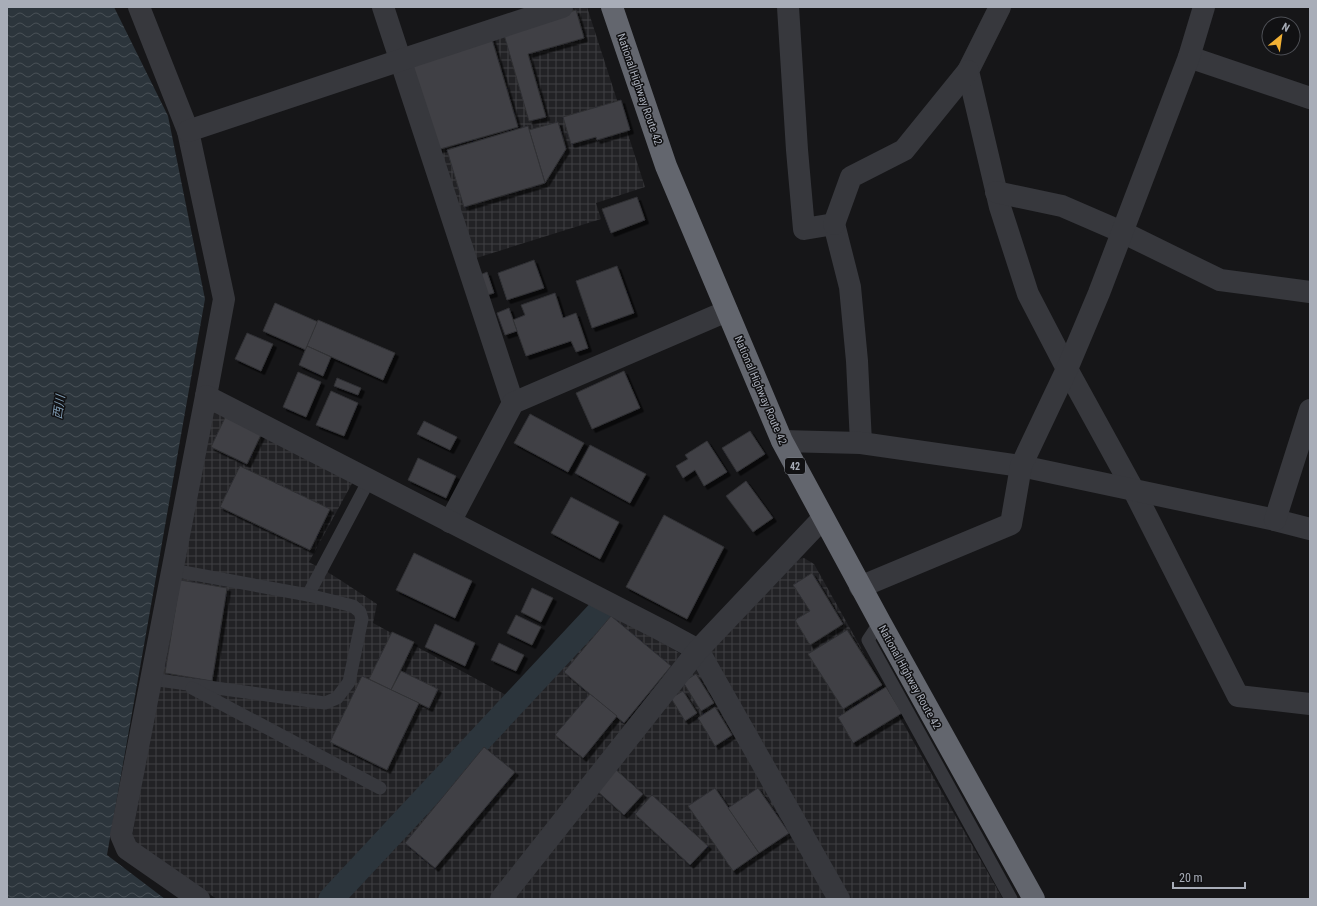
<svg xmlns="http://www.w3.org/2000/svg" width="1317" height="906" font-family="'Roboto Condensed','Noto Sans JP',sans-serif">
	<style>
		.industrial { fill: url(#industrial-grid) }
		.water { fill: url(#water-waves) }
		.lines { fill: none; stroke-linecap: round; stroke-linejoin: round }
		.canal { stroke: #2c353c; stroke-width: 25 }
		.building { fill: #404145; stroke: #303034; filter: url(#shadow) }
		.lane { stroke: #37383d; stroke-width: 13 }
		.street { stroke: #37383d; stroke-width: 22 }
		.highway { stroke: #63666e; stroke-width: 22 }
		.labels { text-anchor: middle; stroke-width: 3; stroke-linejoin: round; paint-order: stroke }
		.shield { fill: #111113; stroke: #7b7e86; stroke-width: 1 }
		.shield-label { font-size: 10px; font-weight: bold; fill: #a8adb8 }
		.street-label { font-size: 11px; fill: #a8adb8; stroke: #111113 }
		.water-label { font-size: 12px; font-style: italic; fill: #7f9bb3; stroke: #111113 }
	</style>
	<defs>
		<pattern id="industrial-grid" width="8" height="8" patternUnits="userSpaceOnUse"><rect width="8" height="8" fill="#222225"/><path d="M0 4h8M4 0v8" fill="none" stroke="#3f3f43"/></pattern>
		<pattern id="water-waves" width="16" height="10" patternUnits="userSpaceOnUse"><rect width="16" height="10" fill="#2c353c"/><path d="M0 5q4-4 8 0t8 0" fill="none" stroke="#485056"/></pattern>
		<filter id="shadow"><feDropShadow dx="3.5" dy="3.5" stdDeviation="0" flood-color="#0009"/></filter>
	</defs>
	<rect width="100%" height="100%" fill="#161618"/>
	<g class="industrial">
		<polygon points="578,7 587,7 645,187 596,203 601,219 470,260 407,61"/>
		<polygon points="208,409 355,478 309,562 334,576 377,604 373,623 517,701 596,602 681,654 492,899 217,899 131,843"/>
		<polygon points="804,558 814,564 940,789 1003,899 514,899 694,667 799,559"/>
	</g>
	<polygon class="water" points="7,7 114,7 168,116 205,299 107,855 165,899 7,899"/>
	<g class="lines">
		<polyline class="canal" points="331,899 600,611"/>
	</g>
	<g class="building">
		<polygon points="576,10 584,38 528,54 546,117 529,121 503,31"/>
		<polygon points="491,36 518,127 433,151 406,60"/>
		<polygon points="621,100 630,130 597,140 596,137 571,144 563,117"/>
		<polygon points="558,122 566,149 545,183 529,130"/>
		<polygon points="528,126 545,183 464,207 447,150"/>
		<polygon points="637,197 645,220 611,233 602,209"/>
		<polygon points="534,260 544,288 507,300 498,273"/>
		<polygon points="617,266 634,313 592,328 576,281"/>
		<polygon points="487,272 494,293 487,295 480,275"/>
		<polygon points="555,293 563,318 576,313 588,348 576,352 571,341 526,356 513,320 525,315 521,305"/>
		<polygon points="275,303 318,322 306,350 263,331"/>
		<polygon points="509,308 517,331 505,335 497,313"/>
		<polygon points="318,320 395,353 383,380 307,346"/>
		<polygon points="247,333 273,344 261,371 235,359"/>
		<polygon points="307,346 331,357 323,376 299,365"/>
		<polygon points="624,371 640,408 592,429 576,393"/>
		<polygon points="298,372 321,382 306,417 283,407"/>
		<polygon points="337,378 361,388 358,395 334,386"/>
		<polygon points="331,391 358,403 344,436 316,425"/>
		<polygon points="232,403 268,420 247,464 211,447"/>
		<polygon points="530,414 584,443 568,472 514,443"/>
		<polygon points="424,421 457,437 450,450 417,434"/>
		<polygon points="750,431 765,454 737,472 722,448"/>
		<polygon points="707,441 727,472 704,486 695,470 683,478 676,466 688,459 685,455"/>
		<polygon points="590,445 646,474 630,503 575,473"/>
		<polygon points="418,458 456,476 446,498 408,480"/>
		<polygon points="240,466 330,509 310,550 220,507"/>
		<polygon points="746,481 773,518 753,532 726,496"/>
		<polygon points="571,497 619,522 600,559 551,533"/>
		<polygon points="664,515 724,547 687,619 626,587"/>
		<polygon points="414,553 472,581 455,618 396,590"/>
		<polygon points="812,573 843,624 810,645 795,620 810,611 793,585"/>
		<polygon points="180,580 227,588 212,681 165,673"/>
		<polygon points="532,588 553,598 541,622 521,612"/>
		<polygon points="516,615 541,627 532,645 507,633"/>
		<polygon points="611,616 671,666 624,723 564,672"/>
		<polygon points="435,624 475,643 465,666 425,647"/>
		<polygon points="847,630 882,685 843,709 808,654"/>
		<polygon points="392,632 414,642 391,690 369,679"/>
		<polygon points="499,643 524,655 516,671 491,660"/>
		<polygon points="401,671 438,689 429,708 391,690"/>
		<polygon points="696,674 714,703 701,711 683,682"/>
		<polygon points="362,676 419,703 387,770 330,742"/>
		<polygon points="886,687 902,713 853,743 838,717"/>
		<polygon points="683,691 697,713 685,721 671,698"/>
		<polygon points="590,694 617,716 583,758 555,735"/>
		<polygon points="715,707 732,735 715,746 698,718"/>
		<polygon points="484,747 515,772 435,868 405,843"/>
		<polygon points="614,768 643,794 624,815 595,789"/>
		<polygon points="715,788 759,853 733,871 688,806"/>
		<polygon points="758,788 789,833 759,853 728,808"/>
		<polygon points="652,795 708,846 690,865 635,814"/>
	</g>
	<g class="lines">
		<g class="lane">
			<polyline points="308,595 369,480"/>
			<polyline points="880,622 868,640 1011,899"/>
			<polyline points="151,679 325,703 337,698 349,682 362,619 360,612 353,606 308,595 172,570"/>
			<polyline points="192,688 380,788"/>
		</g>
		<g class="street">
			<polyline points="139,7 188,131 224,299 206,396"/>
			<polyline points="383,7 513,403"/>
			<polyline points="788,7 797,150 804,229 834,224 850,287 857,361 861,443"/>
			<polyline points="1000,7 968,71 1000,207 1028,294 1067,369 1133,489 1238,696 1310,704"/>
			<polyline points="1189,57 1310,98"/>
			<polyline points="188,131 401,60 562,7"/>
			<polyline points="996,192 1062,206 1122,232 1220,280 1310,292"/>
			<polyline points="834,224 851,177 904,150 968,71"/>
			<polyline points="782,441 861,443 1021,466 1275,520 1310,529"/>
			<polyline points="1275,520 1310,410"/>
			<polyline points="450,522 513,403 727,311"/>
			<polyline points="860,587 1011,524 1021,466 1067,369 1099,293 1189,57 1204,7"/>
			<polyline points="199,899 127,849 121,835 206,396 663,631 698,650 839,899"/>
			<polyline points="501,899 698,650 823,518"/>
		</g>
		<polyline class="highway" points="612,7 666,166 782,441 880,622 1034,899"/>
	</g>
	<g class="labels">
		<rect class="shield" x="785" y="458" width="20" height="16" rx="3"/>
		<g class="shield-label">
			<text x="795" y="470">42</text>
		</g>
		<g class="street-label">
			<text transform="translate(640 89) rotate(71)" y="4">National Highway Route 42</text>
			<text transform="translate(761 390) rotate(67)" y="4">National Highway Route 42</text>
			<text transform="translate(910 677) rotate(61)" y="4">National Highway Route 42</text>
		</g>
		<g class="water-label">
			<text transform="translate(59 407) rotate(-82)" y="4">西川</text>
		</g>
	</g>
	<rect width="1317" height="906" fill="none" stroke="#a8adb8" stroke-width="16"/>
	<g transform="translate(1281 36) rotate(29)"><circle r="19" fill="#111113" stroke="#4d4f55"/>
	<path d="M0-3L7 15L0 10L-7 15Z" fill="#f2b134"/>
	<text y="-6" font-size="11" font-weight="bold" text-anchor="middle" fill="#a8adb8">N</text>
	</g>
	<path d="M1173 882v6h72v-6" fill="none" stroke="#a8adb8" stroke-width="2"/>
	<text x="1179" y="882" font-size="12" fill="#a8adb8" stroke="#111113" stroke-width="3" paint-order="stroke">20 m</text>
</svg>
